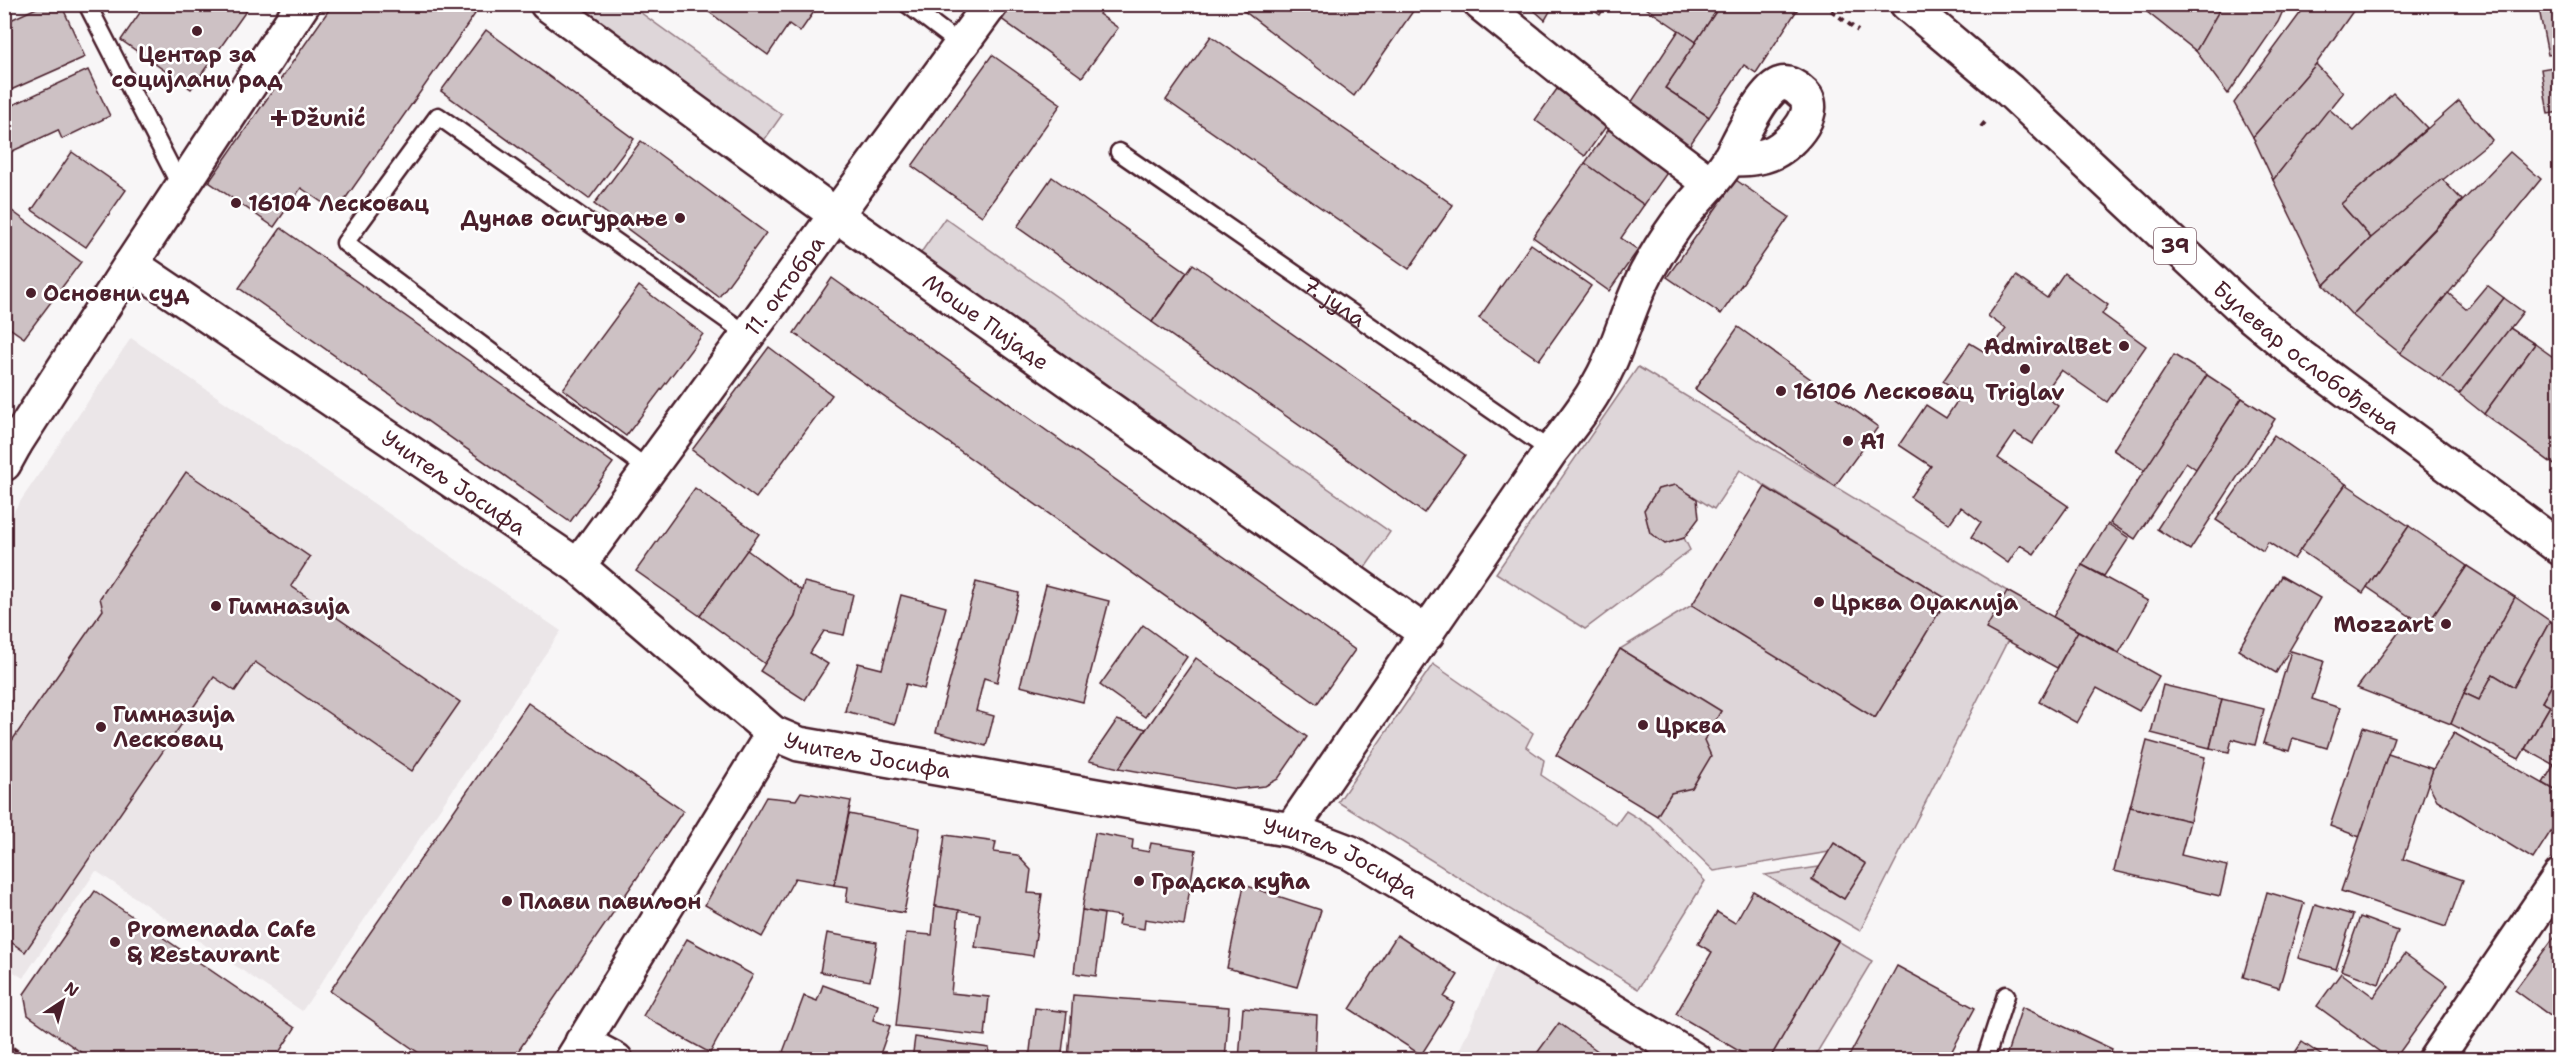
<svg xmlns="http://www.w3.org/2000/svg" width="2564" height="1064" font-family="'Shantell Sans',sans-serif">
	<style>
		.built { fill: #ebe6e8 }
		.green { fill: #ded6d9; stroke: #947a82; stroke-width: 1.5 }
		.building { fill: #cdc1c4; stroke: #4a1f2b; stroke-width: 1.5 }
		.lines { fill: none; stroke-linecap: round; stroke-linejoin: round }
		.lane-casing { stroke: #4a1f2b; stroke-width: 21 }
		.street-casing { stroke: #4a1f2b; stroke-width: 38 }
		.secondary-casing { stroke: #4a1f2b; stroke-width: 38 }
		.primary-casing { stroke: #4a1f2b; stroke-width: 38 }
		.path { stroke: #4a1f2b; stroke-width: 4; stroke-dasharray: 6 4.5; stroke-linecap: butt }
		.lane { stroke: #fff; stroke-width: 16 }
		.street { stroke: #fff; stroke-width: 33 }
		.secondary { stroke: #fff; stroke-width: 33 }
		.primary { stroke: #fff; stroke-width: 33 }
		.poi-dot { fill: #4a1f2b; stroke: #fff; stroke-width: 2 }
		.labels { text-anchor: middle; stroke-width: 5; stroke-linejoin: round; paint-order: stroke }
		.shield { fill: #fff; stroke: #80626b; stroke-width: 1.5 }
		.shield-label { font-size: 21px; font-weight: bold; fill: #4a1f2b }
		.poi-label { font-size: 22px; font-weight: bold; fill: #4a1f2b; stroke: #fff; text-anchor: start }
		.street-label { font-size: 22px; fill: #4a1f2b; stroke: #fff }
	</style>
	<rect width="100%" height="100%" fill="#f8f6f7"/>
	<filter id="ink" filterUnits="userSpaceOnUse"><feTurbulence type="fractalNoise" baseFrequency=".0167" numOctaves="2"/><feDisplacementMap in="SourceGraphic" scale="12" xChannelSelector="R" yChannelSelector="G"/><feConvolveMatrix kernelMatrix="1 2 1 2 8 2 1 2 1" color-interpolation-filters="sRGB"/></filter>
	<g filter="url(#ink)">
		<g class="built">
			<polygon points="131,338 561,631 302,1011 96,871 23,978 5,966 5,524"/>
			<polygon points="1501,957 1667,1060 1455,1060"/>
		</g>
		<g class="green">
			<polygon points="565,5 630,5 782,115 760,146"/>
			<polygon points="945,218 1390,532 1360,575 915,261"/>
			<polygon points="1638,367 2007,591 2008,640 1860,931 1765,875 1819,867 1812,880 1844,899 1866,864 1834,844 1829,852 1714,871 1657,816 1721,711 1620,649 1692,605 1875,718 1947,599 1740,470 1714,509 1676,485 1658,489 1645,510 1650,533 1665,544 1684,538 1690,550 1585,629 1496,573"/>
			<polygon points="1433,664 1533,733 1526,747 1544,760 1541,775 1616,825 1626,811 1651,826 1705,881 1638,989 1338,802"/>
			<polygon points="1838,941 1872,961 1813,1059 1769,1060"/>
		</g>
		<g class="building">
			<polygon points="4,4 23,4 4,13"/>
			<polygon points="45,4 61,4 85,57 4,93 4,23"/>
			<polygon points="146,4 251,4 191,89 121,40"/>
			<polygon points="333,4 461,4 475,14 336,212 301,188 274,227 209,182"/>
			<polygon points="698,4 816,4 818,6 800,32 789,24 768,55"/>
			<polygon points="927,4 943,4 937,12"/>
			<polygon points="1011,4 1101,4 1104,7 1099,14 1118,28 1082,77 1000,18"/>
			<polygon points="1235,4 1418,4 1354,96"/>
			<polygon points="1527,4 1554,4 1545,20"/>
			<polygon points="1585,4 1607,4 1600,15"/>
			<polygon points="1640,4 1721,4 1696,42"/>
			<polygon points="1721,4 1801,4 1756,73 1744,65 1709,117 1665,88"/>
			<polygon points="2137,4 2223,4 2196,51"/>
			<polygon points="2223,4 2286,4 2278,22 2228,94 2196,51"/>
			<polygon points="2307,4 2358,4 2316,64 2253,137 2234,103"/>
			<polygon points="2510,4 2528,4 2526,11"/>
			<polygon points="2538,4 2560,4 2560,53 2548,55"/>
			<polygon points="486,30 634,139 589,199 441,91"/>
			<polygon points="1679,30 1696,42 1665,88 1709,117 1689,146 1629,106"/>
			<polygon points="1211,36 1453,205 1409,269 1166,100"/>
			<polygon points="992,55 1061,104 982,216 912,166"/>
			<polygon points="2316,64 2343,93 2273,180 2253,137"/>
			<polygon points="2560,66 2560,112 2548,114 2541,69"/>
			<polygon points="88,70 110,116 62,139 58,130 4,155 4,109"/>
			<polygon points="1557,89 1607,125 1585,156 1535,120"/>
			<polygon points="2393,93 2427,128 2341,204 2371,238 2324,285 2273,180 2329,109 2354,131"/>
			<polygon points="2459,101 2492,140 2371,238 2341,204"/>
			<polygon points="1609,129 1669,170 1644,205 1585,163"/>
			<polygon points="641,141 766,233 719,297 594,204"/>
			<polygon points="72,152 126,190 86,247 32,210"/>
			<polygon points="2510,152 2541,179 2400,353 2352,315"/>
			<polygon points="1585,163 1644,205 1621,238 1638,250 1609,291 1533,237"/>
			<polygon points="1052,177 1187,272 1152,322 1017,227"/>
			<polygon points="2442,179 2462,200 2352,315 2324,285 2371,238"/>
			<polygon points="1736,180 1789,217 1721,314 1667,277"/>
			<polygon points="4,205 81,262 24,338 4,324"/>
			<polygon points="281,228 613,463 570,522 239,288"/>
			<polygon points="1531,244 1591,286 1539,360 1479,318"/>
			<polygon points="1193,264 1465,455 1424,513 1152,322"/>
			<polygon points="2064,273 2108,305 2102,314 2146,346 2107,402 2061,370 2043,395 2058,406 2032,444 2015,433 1998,458 2068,506 2034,554 2020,545 2008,563 1971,537 1981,522 1961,507 1949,524 1910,497 1931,466 1899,445 1926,405 1946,418 1962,394 1943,381 1970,343 1988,354 1995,344 2006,329 1988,316 2016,276 2047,298"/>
			<polygon points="832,278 1355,650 1317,704 794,333"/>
			<polygon points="2487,285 2504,298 2440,380 2400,353 2448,293 2467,309"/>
			<polygon points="639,286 703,334 626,436 563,389"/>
			<polygon points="2504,298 2523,312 2459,394 2440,380"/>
			<polygon points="1738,327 1878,427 1835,486 1695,389"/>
			<polygon points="2510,328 2535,344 2484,414 2459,394"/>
			<polygon points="2535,344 2560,362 2560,469 2484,414"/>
			<polygon points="769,347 832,395 756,498 692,450"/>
			<polygon points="2174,355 2207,375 2145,471 2113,450"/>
			<polygon points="2207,375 2242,398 2196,469 2186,462 2135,539 2110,523"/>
			<polygon points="2242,398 2275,419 2190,550 2157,529"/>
			<polygon points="2274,435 2346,484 2294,559 2268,542 2263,551 2216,520"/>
			<polygon points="186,472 310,557 291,586 460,702 412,771 255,662 235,691 214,677 25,952 4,937 4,752 103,610 100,598"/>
			<polygon points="2346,484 2409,526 2363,593 2300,550"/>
			<polygon points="1676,485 1697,499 1699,518 1684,538 1665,544 1650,533 1644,510 1658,489"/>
			<polygon points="1765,487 1947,599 1875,718 1692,605"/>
			<polygon points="695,488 759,534 700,616 636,571"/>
			<polygon points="2108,524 2129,538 2104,576 2082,565"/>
			<polygon points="2409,526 2467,566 2426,627 2367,587"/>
			<polygon points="747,550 802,591 795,617 765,664 700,616"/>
			<polygon points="2082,565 2148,601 2119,653 2053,617"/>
			<polygon points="2467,566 2515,597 2464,693 2451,724 2357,688 2411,616 2426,627"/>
			<polygon points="2281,576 2320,598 2276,673 2238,650"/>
			<polygon points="804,582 853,594 844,635 824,631 810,653 828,664 805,700 760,671 795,617"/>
			<polygon points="976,582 1019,593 997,682 984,678 976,711 994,716 986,746 936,732"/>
			<polygon points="1046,585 1109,601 1083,702 1020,686"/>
			<polygon points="2007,591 2078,631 2057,668 1986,629"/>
			<polygon points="901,595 946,607 924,689 906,684 895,724 845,711 858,663 882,669"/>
			<polygon points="2515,597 2550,621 2514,687 2493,674 2479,700 2464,693"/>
			<polygon points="2550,621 2560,628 2560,671 2542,702 2550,706 2519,759 2451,724 2464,693 2479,700 2493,674 2514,687"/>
			<polygon points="1143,625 1187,657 1145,717 1100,685"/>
			<polygon points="2078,631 2159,676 2139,711 2097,688 2077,723 2039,702"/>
			<polygon points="1620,649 1721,711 1704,740 1711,756 1692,788 1671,793 1657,816 1556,755"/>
			<polygon points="2291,651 2324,661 2312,699 2340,708 2327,748 2293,738 2289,751 2263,743"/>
			<polygon points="1196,658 1307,737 1278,779 1265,786 1236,789 1119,768"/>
			<polygon points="2560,671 2560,755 2554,765 2525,749 2550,706 2542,702"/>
			<polygon points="2163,685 2222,699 2210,748 2151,733"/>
			<polygon points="2222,699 2264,709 2255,745 2232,739 2229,752 2210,748"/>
			<polygon points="528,703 683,811 512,1060 429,1060 330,991"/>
			<polygon points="1117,720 1146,729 1119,768 1089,761"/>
			<polygon points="2363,727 2394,737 2360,837 2330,826"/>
			<polygon points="2454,733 2560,793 2560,817 2533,859 2437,800 2428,783 2433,769"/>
			<polygon points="2147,741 2205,757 2190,821 2130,807"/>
			<polygon points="2388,754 2433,769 2403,859 2463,880 2446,927 2341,891"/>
			<polygon points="2560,755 2560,793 2543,783"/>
			<polygon points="801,792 851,801 834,885 795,878 762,937 705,905 766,797 796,800"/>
			<polygon points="2130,807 2190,821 2181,855 2227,866 2220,896 2114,871"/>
			<polygon points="849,814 920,828 904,913 846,902 848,887 834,885"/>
			<polygon points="1095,833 1133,840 1132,849 1149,852 1151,843 1196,850 1184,925 1145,919 1144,929 1118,925 1120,916 1082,910"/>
			<polygon points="945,835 996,842 994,852 1017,855 1031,870 1028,893 1042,894 1033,956 975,947 980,914 935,906"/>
			<polygon points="1834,843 1866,864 1844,899 1812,879"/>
			<polygon points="1244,885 1321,910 1297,987 1227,968"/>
			<polygon points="95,891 295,1028 274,1060 92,1060 28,1015 24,994"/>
			<polygon points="1753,891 1838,941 1769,1060 1754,1060 1676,1014 1712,952 1698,944 1717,912 1735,923"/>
			<polygon points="2267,892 2304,903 2279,988 2243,977"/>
			<polygon points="2315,904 2353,915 2336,969 2298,958"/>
			<polygon points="935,906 959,910 951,993 989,997 985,1036 896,1026 906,933 932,935"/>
			<polygon points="1082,910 1104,914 1096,976 1074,973"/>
			<polygon points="2360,917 2398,931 2379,984 2341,970"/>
			<polygon points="2560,929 2560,1023 2515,990"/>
			<polygon points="827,933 877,942 870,981 820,972"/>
			<polygon points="1397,935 1458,975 1444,997 1454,1003 1421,1055 1350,1009"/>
			<polygon points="687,939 753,975 710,1053 643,1016"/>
			<polygon points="2405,954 2448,985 2394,1060 2391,1060 2317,1006 2341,973 2374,997"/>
			<polygon points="1897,966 1975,1008 1947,1060 1847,1060"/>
			<polygon points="823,985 878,1005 873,1020 890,1026 878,1060 803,1060 783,1052 804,996 817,1001"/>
			<polygon points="1073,995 1229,1007 1225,1060 1068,1060"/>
			<polygon points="2022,1007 2112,1049 2108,1060 2005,1060"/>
			<polygon points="1035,1008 1067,1012 1061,1060 1029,1060"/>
			<polygon points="1243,1008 1317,1015 1315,1060 1239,1060"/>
			<polygon points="1559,1023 1610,1060 1532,1060"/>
			<polygon points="915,1037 989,1048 988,1060 912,1060"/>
			<polygon points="2302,1042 2328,1060 2290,1060"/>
		</g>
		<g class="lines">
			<defs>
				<g id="lane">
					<polyline points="87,4 182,189"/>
					<polyline points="907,4 961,45"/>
					<path id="s1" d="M1119 152 1551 451"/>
					<polyline points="649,470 345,243 438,116 748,335"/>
					<polyline points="1985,1060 2006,995"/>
				</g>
				<g id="street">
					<path id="s2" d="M547 4 836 215 1427 634"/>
					<polyline points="1481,4 1614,111 1711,184"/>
					<path id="s3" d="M131 264 578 566 773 733 799 744 1291 830 1351 853 1695 1060"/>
					<polyline points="4,464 15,444"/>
					<path id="s4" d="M578 566 991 4"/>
					<path d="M1291 830 1551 451C1573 423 1594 397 1609 364 1623 333 1632 297 1649 268 1657 253 1666 239 1676 225 1692 202 1715 183 1730 158 1739 142 1763 88 1781 84 1788 82 1796 87 1801 92 1823 109 1792 143 1774 152 1760 159 1744 159 1729 159"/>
					<polyline points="582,1042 616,1060"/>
					<polyline points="572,1060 773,733"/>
					<polyline points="2435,1060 2560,876"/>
				</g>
				<polyline id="secondary" points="4,436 15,444 131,264 303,4"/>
				<g id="primary">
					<path id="s5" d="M1907 4 2009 90 2244 310 2301 357 2560 548"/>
				</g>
			</defs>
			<use href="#lane" class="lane-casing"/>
			<use href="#street" class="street-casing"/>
			<use href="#secondary" class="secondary-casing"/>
			<use href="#primary" class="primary-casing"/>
			<g class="path">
				<polyline points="1823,4 1858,31"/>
				<polyline points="1981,127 1986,121"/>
				<polyline points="4,1042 30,1060"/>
			</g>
			<use href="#lane" class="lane"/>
			<use href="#street" class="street"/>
			<use href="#secondary" class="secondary"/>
			<use href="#primary" class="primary"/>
		</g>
	</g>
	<g class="poi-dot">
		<circle cx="197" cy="31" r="6"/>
		<path d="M276 109h6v6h6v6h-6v6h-6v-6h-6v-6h6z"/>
		<circle cx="236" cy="203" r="6"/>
		<circle cx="680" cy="218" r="6"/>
		<circle cx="31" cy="293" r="6"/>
		<circle cx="2124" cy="346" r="6"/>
		<circle cx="2025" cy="369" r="6"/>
		<circle cx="1781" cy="391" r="6"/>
		<circle cx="1848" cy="441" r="6"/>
		<circle cx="1819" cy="602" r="6"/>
		<circle cx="216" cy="606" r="6"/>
		<circle cx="2446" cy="624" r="6"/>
		<circle cx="1643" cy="725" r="6"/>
		<circle cx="101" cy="727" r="6"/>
		<circle cx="1139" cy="881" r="6"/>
		<circle cx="507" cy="901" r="6"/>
		<circle cx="115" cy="942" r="6"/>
	</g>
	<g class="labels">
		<rect class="shield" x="2154" y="228" width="42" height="36" rx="4.5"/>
		<g class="shield-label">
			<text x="2175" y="253">39</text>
		</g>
		<g class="poi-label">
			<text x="197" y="62" text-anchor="middle">Центар за<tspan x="197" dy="25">социјлани рад</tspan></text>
			<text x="291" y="126">Džunić</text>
			<text x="248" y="211">16104 Лесковац</text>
			<text x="668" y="226" text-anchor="end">Дунав осигурање</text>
			<text x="43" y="301">Основни суд</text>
			<text x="2112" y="354" text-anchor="end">AdmiralBet</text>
			<text x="1793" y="399">16106 Лесковац</text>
			<text x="2025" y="400" text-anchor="middle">Triglav</text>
			<text x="1860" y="449">A1</text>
			<text x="1831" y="610">Црква Оџаклија</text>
			<text x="228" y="614">Гимназија</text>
			<text x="2434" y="632" text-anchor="end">Mozzart</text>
			<text x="113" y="722">Гимназија<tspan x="113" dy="25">Лесковац</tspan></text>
			<text x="1655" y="733">Црква</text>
			<text x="1151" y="889">Градска кућа</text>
			<text x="519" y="909">Плави павиљон</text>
			<text x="127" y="937">Promenada Cafe<tspan x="127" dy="25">&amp; Restaurant</tspan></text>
		</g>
		<g class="street-label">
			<text dy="8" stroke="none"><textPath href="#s4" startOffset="348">11. октобра</textPath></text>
			<text dy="8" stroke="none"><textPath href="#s1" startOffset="262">7. јула</textPath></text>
			<text dy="8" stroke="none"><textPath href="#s2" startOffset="542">Моше Пијаде</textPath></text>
			<text dy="8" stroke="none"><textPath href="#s5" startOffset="534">Булевар ослобођења</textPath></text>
			<text dy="8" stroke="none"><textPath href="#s3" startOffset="390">Учитељ Јосифа</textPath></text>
			<text dy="8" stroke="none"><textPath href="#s3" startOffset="894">Учитељ Јосифа</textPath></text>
			<text dy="8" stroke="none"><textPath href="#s3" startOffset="1380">Учитељ Јосифа</textPath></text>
		</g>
	</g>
	<rect width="2564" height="1064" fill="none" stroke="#fff" stroke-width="24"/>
	<rect x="12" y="12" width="2540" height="1040" fill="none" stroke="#4a1f2b" stroke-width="2" filter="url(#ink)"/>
	<g transform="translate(63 1001) rotate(36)" stroke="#ffffff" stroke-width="4.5" paint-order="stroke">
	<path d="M0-4.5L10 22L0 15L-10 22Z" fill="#4a1f2b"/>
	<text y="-9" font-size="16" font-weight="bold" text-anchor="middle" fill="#4a1f2b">N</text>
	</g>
</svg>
